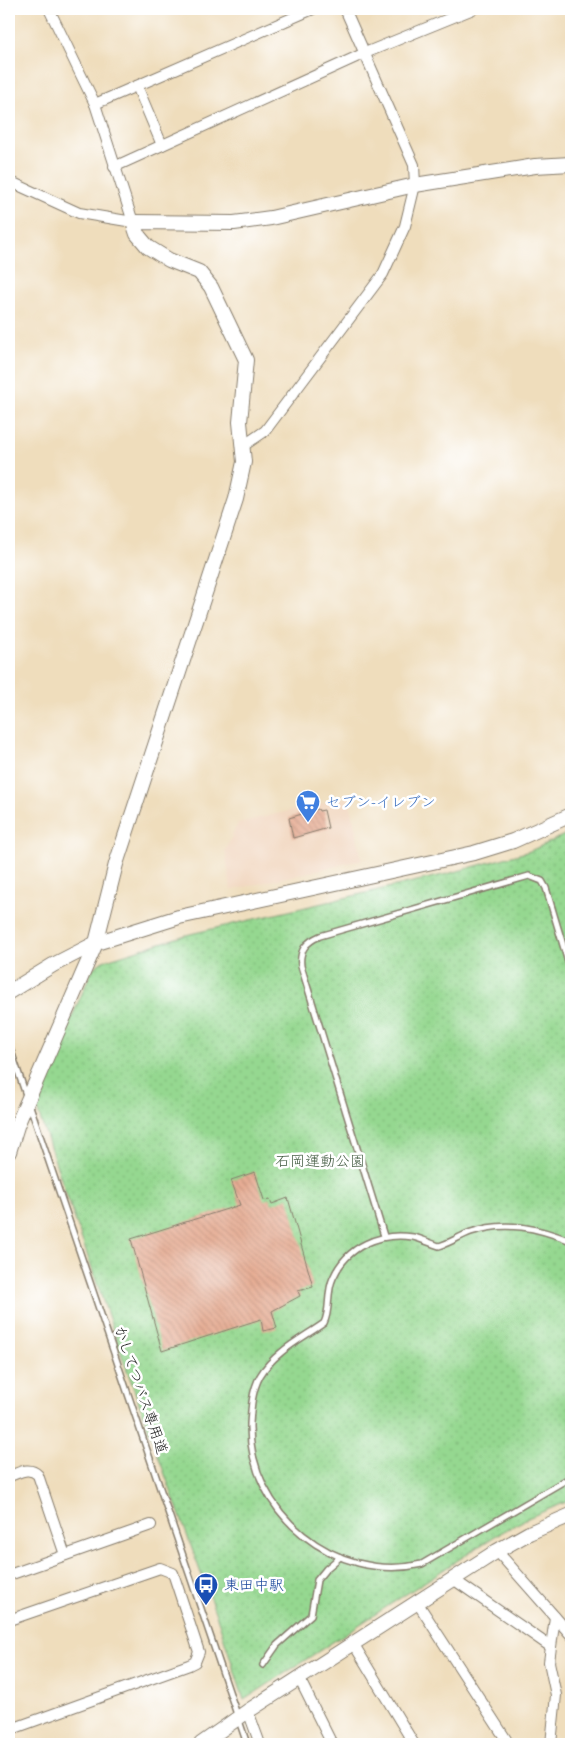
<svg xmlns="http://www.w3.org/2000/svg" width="580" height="1753" font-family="'Architects Daughter','Klee One',sans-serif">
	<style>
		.built { fill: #f1d5bd }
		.green { fill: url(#green-dots); stroke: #587a56 }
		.building { fill: url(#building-back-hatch) }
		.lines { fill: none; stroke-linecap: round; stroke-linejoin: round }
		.lane-casing { stroke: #867c6c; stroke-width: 8 }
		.street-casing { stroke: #867c6c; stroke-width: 12 }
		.secondary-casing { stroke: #867c6c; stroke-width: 16 }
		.lane { stroke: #fff; stroke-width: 5 }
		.street { stroke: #fff; stroke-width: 10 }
		.secondary { stroke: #fff; stroke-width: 14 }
		.labels { text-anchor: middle; stroke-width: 5; stroke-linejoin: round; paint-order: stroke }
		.shop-label { font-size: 15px; fill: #366cbe; stroke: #fff; text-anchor: start }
		.park-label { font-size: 15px; fill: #465e45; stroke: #fff }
		.street-label { font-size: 15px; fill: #1c1c1c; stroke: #fff }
		.transit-label { font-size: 15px; fill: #164399; stroke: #fff; text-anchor: start }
	</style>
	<defs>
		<pattern id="green-dots" width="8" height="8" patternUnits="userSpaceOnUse" patternTransform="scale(1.25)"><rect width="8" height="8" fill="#95d890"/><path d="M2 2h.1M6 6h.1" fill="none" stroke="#80b97c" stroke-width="1.8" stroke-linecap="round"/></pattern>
		<pattern id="building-back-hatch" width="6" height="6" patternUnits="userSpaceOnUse" patternTransform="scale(1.25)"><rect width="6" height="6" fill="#e6ad94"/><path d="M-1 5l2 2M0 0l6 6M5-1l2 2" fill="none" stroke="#c5947f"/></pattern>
	</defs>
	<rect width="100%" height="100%" fill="#fff"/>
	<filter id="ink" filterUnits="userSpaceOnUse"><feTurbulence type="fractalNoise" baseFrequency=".02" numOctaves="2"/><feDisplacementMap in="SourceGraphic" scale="10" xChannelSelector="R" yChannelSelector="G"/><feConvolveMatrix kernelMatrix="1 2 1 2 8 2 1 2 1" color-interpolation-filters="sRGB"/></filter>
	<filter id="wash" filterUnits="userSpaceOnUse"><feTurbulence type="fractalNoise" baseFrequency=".0096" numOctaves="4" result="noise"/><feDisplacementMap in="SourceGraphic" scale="20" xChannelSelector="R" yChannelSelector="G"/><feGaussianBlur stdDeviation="1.12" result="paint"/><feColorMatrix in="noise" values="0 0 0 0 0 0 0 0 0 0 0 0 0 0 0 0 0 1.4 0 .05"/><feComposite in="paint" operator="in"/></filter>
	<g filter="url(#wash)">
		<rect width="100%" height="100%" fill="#efddbc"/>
		<polygon class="built" points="349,797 362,860 231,890 225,851 238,823"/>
		<polygon class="green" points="571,832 571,1500 530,1517 495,1536 244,1700 219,1623 124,1362 35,1103 93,968 103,961 186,935 447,874 530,851"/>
		<g id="blocks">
			<g class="building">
				<polygon points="318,809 319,811 324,810 328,828 293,838 289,818"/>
				<polygon points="255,1172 264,1200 270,1199 272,1204 288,1198 313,1287 298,1291 300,1296 272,1311 277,1328 263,1331 261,1319 162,1351 131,1239 240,1205 231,1180"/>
			</g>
		</g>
	</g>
	<g filter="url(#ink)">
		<use href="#blocks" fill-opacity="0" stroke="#867c6c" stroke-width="1"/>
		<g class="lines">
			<defs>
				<g id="lane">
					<polyline points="9,1045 26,1095"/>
					<polyline points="29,1103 247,1744"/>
					<path d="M384 1236 301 966C299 950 306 942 320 936L529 876 542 881 546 888 571 972"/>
					<path d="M571 1241C538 1228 506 1220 471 1232 460 1236 450 1243 439 1246 430 1243 422 1239 413 1237 380 1232 347 1246 333 1278 326 1293 331 1309 324 1323 303 1338 274 1352 260 1376 252 1391 251 1408 250 1424 248 1513 336 1584 422 1564L571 1477"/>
					<polyline points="263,1665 277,1645 311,1615 317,1580 326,1569 340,1557"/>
				</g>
				<g id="street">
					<polyline points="137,86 162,145"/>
					<polyline points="95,104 313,9"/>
					<polyline points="114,167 365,53 473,9"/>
					<polyline points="9,181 79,213 133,222 95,104 49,9"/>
					<polyline points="243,446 265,431 383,274 405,226 415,185 414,165 345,9"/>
					<path d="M9 1476C19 1473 29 1466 38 1475L65 1555"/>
					<polyline points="497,1551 571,1635"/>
					<polyline points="9,1575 151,1525"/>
					<polyline points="453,1579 551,1647"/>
					<polyline points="417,1602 509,1744"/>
					<polyline points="9,1620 160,1568 173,1573 199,1652 195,1662 189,1665 9,1730"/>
					<polyline points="353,1643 414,1744"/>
					<polyline points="299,1678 332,1744"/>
					<polyline points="248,1711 260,1744"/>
					<polyline points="551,1744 556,1695 549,1662 555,1617"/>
				</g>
				<g id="secondary">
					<polyline points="9,992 53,965 96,943 179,917 474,853 513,841 571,815"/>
					<polyline points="9,1152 18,1123 96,943 116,864 236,499 244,462 240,422 246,360 211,287 199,272 169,260 148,247 137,234 133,222 234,223 271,218 415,185 535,166 571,164"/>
					<polyline points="201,1744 248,1711 497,1551 529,1533 571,1515"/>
				</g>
			</defs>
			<use href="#lane" class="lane-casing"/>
			<use href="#street" class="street-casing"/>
			<use href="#secondary" class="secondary-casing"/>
			<use href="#lane" class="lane"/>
			<use href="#street" class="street"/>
			<use href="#secondary" class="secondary"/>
		</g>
	</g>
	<defs>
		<symbol id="supermarket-pin" viewBox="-11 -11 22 30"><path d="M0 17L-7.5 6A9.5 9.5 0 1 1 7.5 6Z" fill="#3f7fe0" stroke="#fff"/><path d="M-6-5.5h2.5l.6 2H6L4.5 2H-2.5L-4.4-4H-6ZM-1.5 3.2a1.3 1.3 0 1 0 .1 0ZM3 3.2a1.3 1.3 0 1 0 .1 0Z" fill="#fff"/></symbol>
		<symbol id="bus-pin" viewBox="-11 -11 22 30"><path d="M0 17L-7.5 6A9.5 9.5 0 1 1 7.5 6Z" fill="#1a4fb4" stroke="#fff"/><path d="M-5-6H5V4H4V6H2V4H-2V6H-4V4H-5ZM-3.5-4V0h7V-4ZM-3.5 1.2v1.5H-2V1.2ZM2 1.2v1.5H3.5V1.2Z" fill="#fff"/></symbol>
	</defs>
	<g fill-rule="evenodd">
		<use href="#supermarket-pin" x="294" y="788" width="28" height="38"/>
		<use href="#bus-pin" x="192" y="1571" width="28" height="38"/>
	</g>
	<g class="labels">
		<g class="shop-label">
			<text x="326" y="807">セブン-イレブン</text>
		</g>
		<g class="park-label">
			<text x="320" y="1166">石岡運動公園</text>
		</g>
		<g class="street-label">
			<text transform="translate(141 1390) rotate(71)" y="5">かしてつバス専用道</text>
		</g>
		<g class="transit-label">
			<text x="224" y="1590">東田中駅</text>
		</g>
	</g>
	<rect width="580" height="1753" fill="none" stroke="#fff" stroke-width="30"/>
</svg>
